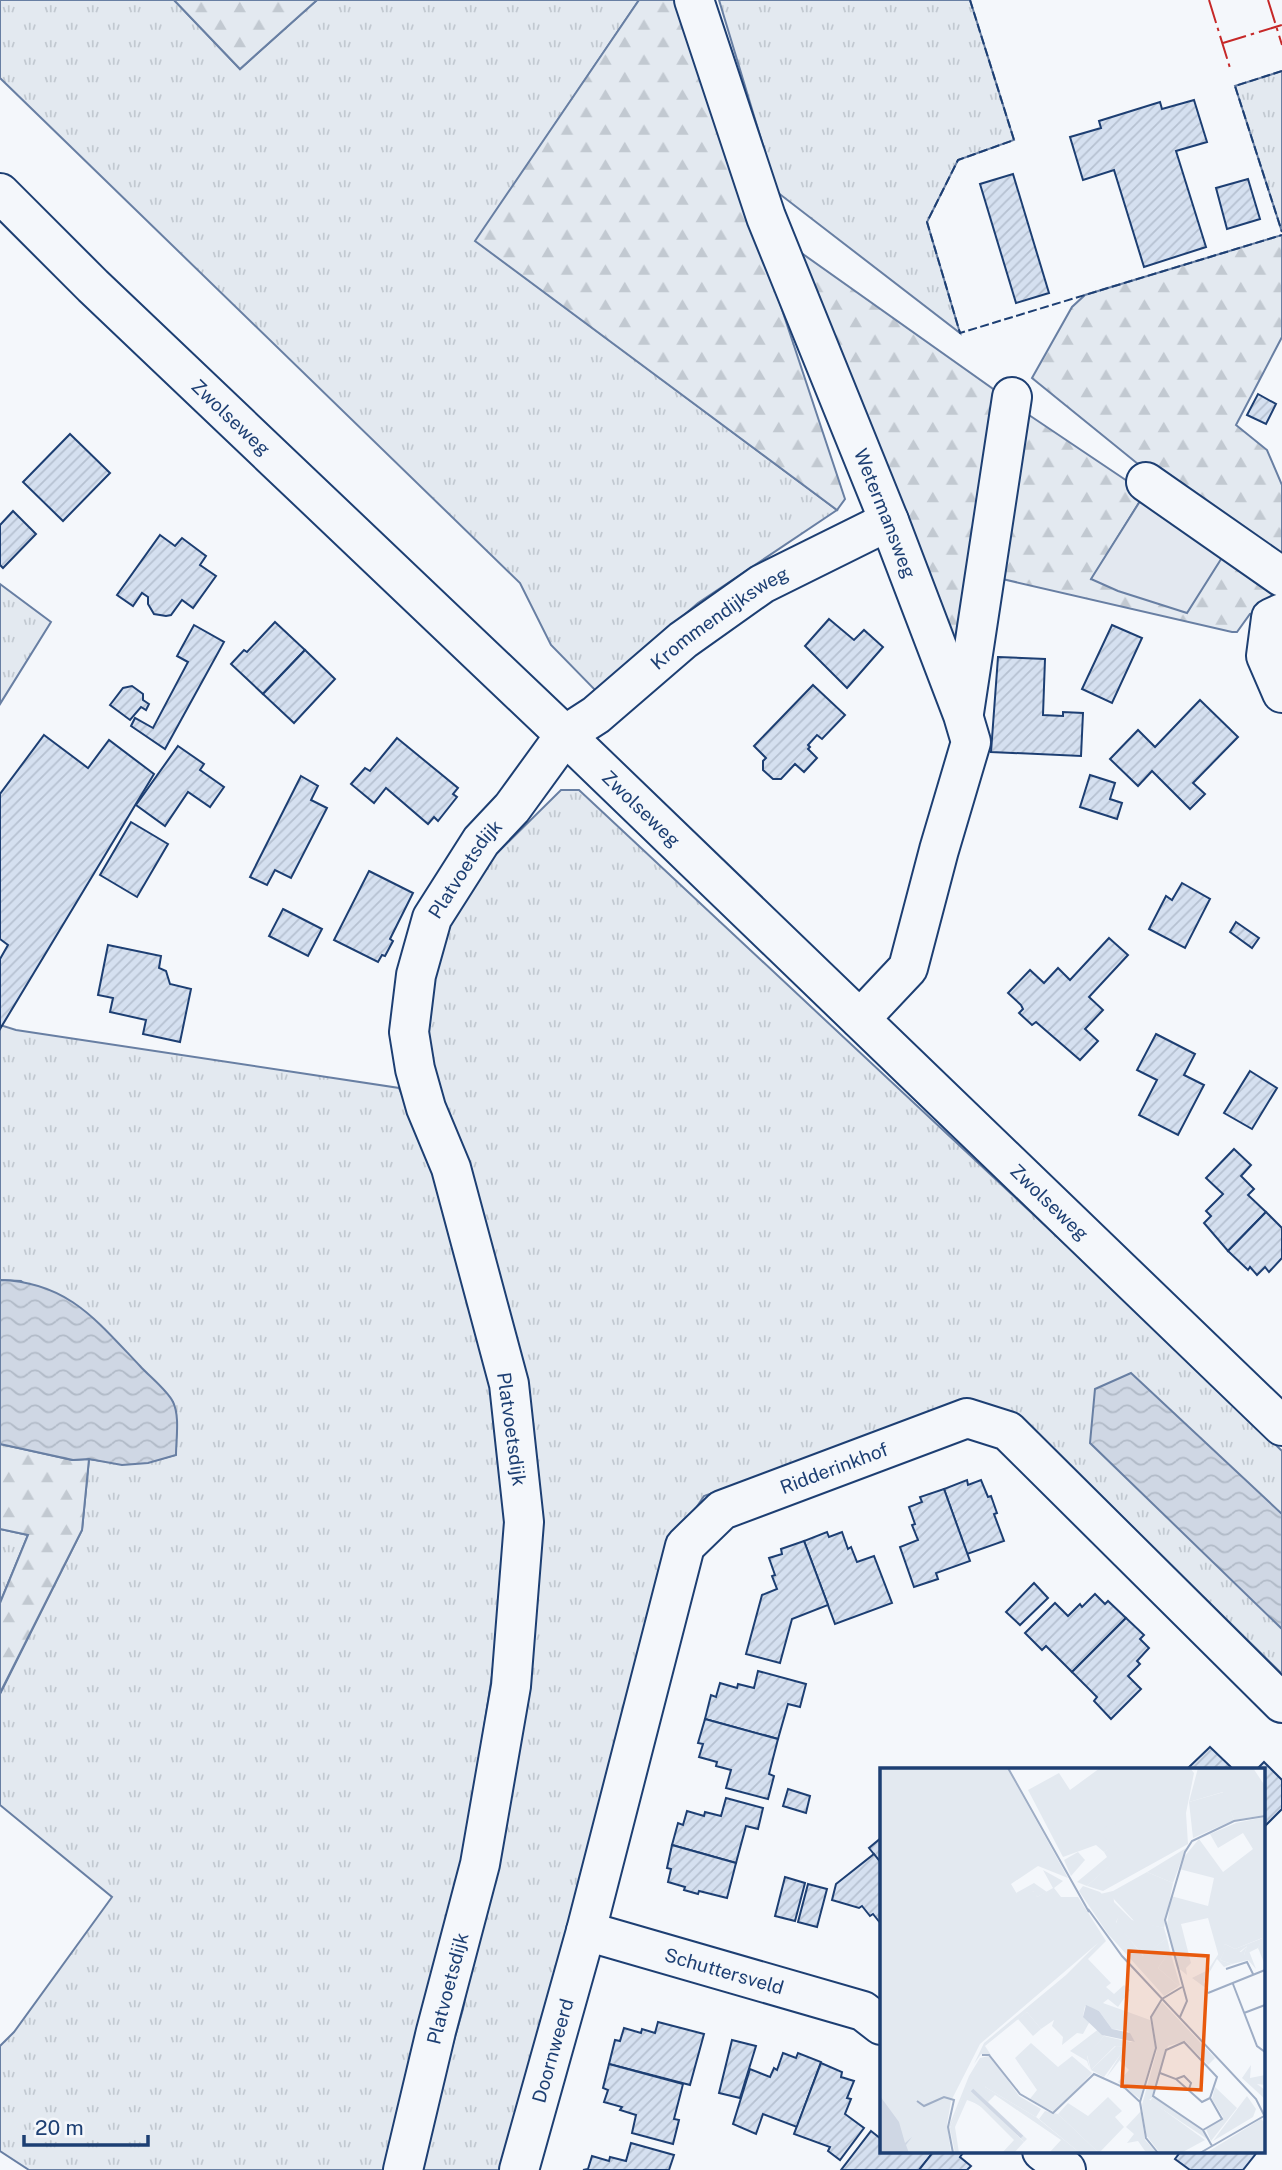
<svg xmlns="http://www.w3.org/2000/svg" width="1282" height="2170" font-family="'Public Sans',sans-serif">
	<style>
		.grass { fill: url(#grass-tufts); stroke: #687fa3; stroke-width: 2 }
		.forest { fill: url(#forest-firs); stroke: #687fa3; stroke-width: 2 }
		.parking { fill: #e3e8f0; stroke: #687fa3; stroke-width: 2 }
		.water { fill: url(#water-waves); stroke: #687fa3; stroke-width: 2 }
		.building { fill: url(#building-hatch); stroke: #1d3f73; stroke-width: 2 }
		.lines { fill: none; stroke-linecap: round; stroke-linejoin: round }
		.minor-casing { stroke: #1d3f73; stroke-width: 42 }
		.major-casing { stroke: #1d3f73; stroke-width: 42 }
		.minor { stroke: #f4f7fb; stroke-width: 38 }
		.major { stroke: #f4f7fb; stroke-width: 38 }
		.fence { stroke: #1d3f73; stroke-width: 2; stroke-dasharray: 9 3.5; stroke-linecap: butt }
		.power { stroke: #c62828; stroke-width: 2; stroke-dasharray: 24 5 3.5 5; stroke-linecap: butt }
		.labels { text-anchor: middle; stroke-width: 5; stroke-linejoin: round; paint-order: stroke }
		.street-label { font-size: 19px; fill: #1d3f73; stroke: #f4f7fb }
		.inset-river { fill: none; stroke: #cfd7e4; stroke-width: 3.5 }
		.inset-road { fill: none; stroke: #9eadc5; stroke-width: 2 }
		.view { fill: #e8590c; fill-opacity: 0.15; stroke: #e8590c; stroke-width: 3.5 }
		.inset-edge { fill: none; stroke: #1d3f73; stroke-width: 3.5 }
	</style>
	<defs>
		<pattern id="grass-tufts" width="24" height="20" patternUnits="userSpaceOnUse" patternTransform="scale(1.75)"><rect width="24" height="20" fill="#e3e9f0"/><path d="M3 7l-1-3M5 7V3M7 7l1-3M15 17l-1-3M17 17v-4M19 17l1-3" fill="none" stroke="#c2c9d1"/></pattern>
		<pattern id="forest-firs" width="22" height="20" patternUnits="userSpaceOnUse" patternTransform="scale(1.75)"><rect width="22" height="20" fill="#e3e9f0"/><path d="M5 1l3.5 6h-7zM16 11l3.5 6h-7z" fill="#c2c9d1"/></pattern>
		<pattern id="water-waves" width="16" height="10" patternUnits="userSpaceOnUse" patternTransform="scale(1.75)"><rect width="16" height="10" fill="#cfd7e4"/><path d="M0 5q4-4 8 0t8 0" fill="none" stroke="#b1bac7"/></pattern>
		<pattern id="building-hatch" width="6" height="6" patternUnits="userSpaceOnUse" patternTransform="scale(1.75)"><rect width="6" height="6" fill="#d5e0f0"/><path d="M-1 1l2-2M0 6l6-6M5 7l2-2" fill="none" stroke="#b6c1d1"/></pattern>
	</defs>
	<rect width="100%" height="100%" fill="#f4f7fb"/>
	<g class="grass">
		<polygon points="0,0 174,0 240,69 317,0 639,0 476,241 837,510 698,603 596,691 551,645 520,583 0,78"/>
		<polygon points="719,0 970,0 1014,140 958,160 927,222 960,333 777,192"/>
		<polygon points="1282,71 1282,232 1235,86"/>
		<polygon points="0,584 51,622 0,704"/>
		<polygon points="561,790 579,790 1158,1331 1282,1451 1282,1674 1021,1417 971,1399 704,1496 684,1526 512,2170 417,2170 463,2009 512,1740 528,1557 432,1084 425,1023 430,966 451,921 484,866"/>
		<path d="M0 1025 16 1030 399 1088 447 1200 478 1320 508 1491 498 1637 456 1907 390 2170H29L0 2151V2046L14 2032 112 1897 0 1805V1694L82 1530 89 1459C124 1465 141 1465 175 1455L177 1426 173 1402 21 1281 0 1280Z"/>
		<polygon points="0,1529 28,1535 0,1603"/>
	</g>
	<g class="forest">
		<polygon points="174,0 317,0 240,69"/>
		<polygon points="639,0 679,0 845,499 837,510 475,241"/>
		<polygon points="1282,235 1282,337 1236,425 1267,450 1282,485 1282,559 1154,477 1032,378 1072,307 1085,295"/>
		<polygon points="800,252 1003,396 963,636 949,642"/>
		<polygon points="1023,411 1145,493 1092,579 1223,556 1278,594 1276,608 1250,614 1237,632 1232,632 998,578"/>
		<polygon points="0,1444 72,1460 89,1459 82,1530 0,1693 0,1603 28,1535 0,1529"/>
	</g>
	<polygon class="parking" points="1142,498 1223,556 1187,613 1118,591 1091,579"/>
	<g class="water">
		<path d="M0 1280C68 1282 97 1321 140 1366 149 1376 168 1391 173 1402 180 1416 176 1439 176 1455L148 1463 122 1465 89 1459 73 1460 0 1444Z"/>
		<polygon points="1131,1373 1282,1514 1282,1629 1090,1443 1095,1389"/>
	</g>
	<g class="building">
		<polygon points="1194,100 1207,142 1176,151 1206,247 1144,267 1114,170 1083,180 1070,137 1101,128 1099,121 1160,102 1162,109"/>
		<polygon points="1013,174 1049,293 1016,303 980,184"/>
		<polygon points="1248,179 1260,219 1227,229 1216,188"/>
		<polygon points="1258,394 1276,404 1266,424 1247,415"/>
		<polygon points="70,434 110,473 63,521 23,482"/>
		<polygon points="13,511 36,534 3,568 0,565 0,525"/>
		<polygon points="160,535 175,546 182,538 206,556 200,565 216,576 193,608 182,600 171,615 166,616 154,614 148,604 148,597 142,593 133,606 117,595"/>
		<polygon points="829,619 854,640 864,630 883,647 847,688 805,646"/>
		<polygon points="275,622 305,650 263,694 231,664 244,650 247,652"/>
		<polygon points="194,625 224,642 165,749 131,726 135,718 153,728 188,662 177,656"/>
		<polygon points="1112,625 1142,638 1112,703 1082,689"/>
		<polygon points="305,650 335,679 294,723 263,694"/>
		<polygon points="998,657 1045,659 1043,715 1063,716 1063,712 1083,713 1081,756 991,752"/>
		<polygon points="813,685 845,715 822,739 817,735 808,745 810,747 808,749 817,758 804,772 795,764 781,779 773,779 763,770 763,761 766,758 754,746"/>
		<polygon points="132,686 143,694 143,700 149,704 146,710 141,707 130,720 110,705 123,688"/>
		<polygon points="1200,700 1238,737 1193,783 1205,794 1190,809 1152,771 1138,786 1110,759 1138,730 1155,747"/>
		<polygon points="44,735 88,768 109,740 154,774 0,1029 0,959 8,945 0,939 0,794"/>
		<polygon points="397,738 458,788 453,794 457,797 438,821 434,817 428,824 386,788 374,803 351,784 365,768 370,771"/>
		<polygon points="178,746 204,764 200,770 224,787 210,807 188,792 165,826 136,805"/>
		<polygon points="1090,775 1115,783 1110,799 1122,803 1117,819 1080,807"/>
		<polygon points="301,776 318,786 311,800 327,808 291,878 275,870 267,885 250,877"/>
		<polygon points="131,822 168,844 137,897 100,875"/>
		<polygon points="369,871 413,893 390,939 393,941 385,956 382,955 378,962 334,940"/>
		<polygon points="1182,883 1210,899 1185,948 1149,929 1166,896 1172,900"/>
		<polygon points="283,909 322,929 308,956 269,936"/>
		<polygon points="1236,922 1259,938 1252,948 1230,932"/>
		<polygon points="1109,938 1128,955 1089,997 1103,1010 1085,1029 1098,1041 1080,1060 1036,1022 1032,1025 1019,1013 1023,1009 1021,1005 1008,993 1030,970 1044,983 1058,968 1070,980"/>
		<polygon points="108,945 161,956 159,968 166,971 170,984 191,989 180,1042 143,1034 146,1020 110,1012 113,998 98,995"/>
		<polygon points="1156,1034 1195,1054 1184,1075 1204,1085 1178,1135 1139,1115 1157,1080 1137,1070"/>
		<polygon points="1250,1071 1277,1088 1252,1129 1224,1113"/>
		<polygon points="1234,1149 1251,1165 1241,1176 1254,1189 1248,1195 1266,1212 1228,1251 1204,1223 1211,1216 1206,1211 1223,1194 1206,1178"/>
		<polygon points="1266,1212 1282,1228 1282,1258 1269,1272 1265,1267 1257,1275 1250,1267 1248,1270 1228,1251"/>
		<polygon points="967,1480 968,1485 981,1480 988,1497 991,1496 997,1513 994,1514 1004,1541 967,1554 944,1489"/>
		<polygon points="944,1489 970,1561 936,1573 938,1579 914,1587 900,1547 918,1540 912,1525 915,1524 909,1507 922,1502 920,1497"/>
		<polygon points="827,1532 829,1537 842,1532 848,1549 851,1547 857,1562 874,1556 892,1603 835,1624 804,1541"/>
		<polygon points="804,1541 828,1605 792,1619 780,1663 746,1654 762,1595 777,1589 772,1576 775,1575 769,1558 782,1554 781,1549"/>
		<polygon points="1034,1583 1048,1598 1020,1625 1006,1612"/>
		<polygon points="1095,1594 1105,1604 1108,1601 1126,1618 1072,1672 1046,1646 1042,1650 1025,1633 1055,1603 1068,1616 1080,1604 1082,1607"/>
		<polygon points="1126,1618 1144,1635 1140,1639 1149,1648 1137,1661 1140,1664 1128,1676 1141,1689 1111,1719 1094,1701 1097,1697 1072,1672"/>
		<polygon points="758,1671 806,1684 800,1707 788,1704 778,1739 705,1719 711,1695 716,1697 720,1683 737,1688 738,1684 754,1688"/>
		<polygon points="705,1719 778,1739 769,1774 774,1776 768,1799 726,1788 731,1770 716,1766 717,1762 699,1757 703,1744 698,1743"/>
		<polygon points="1210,1747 1233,1769 1187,1769"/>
		<polygon points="1264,1762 1282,1780 1282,1809 1263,1828 1263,1769 1257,1769"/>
		<polygon points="788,1789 810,1796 806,1813 783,1806"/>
		<polygon points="726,1798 763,1808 758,1829 746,1826 736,1863 672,1845 678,1823 683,1825 687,1811 704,1816 705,1812 721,1816"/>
		<polygon points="881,1838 881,1863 869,1848"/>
		<polygon points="672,1845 736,1863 727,1898 699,1891 698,1894 684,1890 685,1887 668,1882 671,1869 667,1868"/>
		<polygon points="874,1854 881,1863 881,1924 873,1914 870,1916 862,1906 859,1908 832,1900 836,1884"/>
		<polygon points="785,1877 805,1883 795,1921 775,1916"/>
		<polygon points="808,1884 827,1889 817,1927 798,1922"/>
		<polygon points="658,2022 704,2034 690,2085 609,2064 615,2040 620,2041 624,2028 641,2033 642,2029 655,2033"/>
		<polygon points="732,2040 756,2046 740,2098 719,2093"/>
		<polygon points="783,2053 796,2058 798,2053 821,2062 797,2127 763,2114 756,2134 733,2124 750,2069 770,2077 774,2068 777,2070"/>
		<polygon points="821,2063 842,2072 841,2077 854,2081 847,2098 851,2099 845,2114 864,2128 840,2160 828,2151 830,2147 794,2134"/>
		<polygon points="609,2064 683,2084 674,2119 679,2120 673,2144 632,2133 636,2115 620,2110 622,2107 604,2102 608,2090 603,2088"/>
		<polygon points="871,2131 881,2139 881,2151 934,2151 919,2170 841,2170"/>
		<polygon points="631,2143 674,2155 669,2170 583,2170 588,2169 592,2156 609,2161 610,2157 626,2161"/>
		<polygon points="934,2151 960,2151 963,2153 960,2157 971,2166 967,2170 919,2170"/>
		<polygon points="1181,2151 1258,2151 1243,2170 1190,2170 1175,2159"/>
	</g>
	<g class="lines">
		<defs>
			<g id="minor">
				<path id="s1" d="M694 0 766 217 889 521 963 715 971 742 939 850 908 968 860 1019"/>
				<polyline points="1146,482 1282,577"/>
				<polyline points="1282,613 1271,618 1266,656 1282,693"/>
				<polyline points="964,713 1012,397"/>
				<path id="s2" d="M586 1931 863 2011 881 2025"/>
				<polyline points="1042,2151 1066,2170"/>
				<path id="s3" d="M403 2170 436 2031 480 1864 511 1686 524 1522 509 1384 451 1168 426 1108 415 1069 409 1032 416 975 432 918 481 841 512 808 565 735 596 715 683 640 762 584 889 521"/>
				<path id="s4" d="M519 2170 586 1931 685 1546 722 1510 967 1418 1008 1431 1282 1703"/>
			</g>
			<g id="major">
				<path id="s5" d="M0 193 93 286 565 735 1282 1426"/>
			</g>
		</defs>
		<use href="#minor" class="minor-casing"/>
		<use href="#major" class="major-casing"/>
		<use href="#minor" class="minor"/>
		<use href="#major" class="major"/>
		<g class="fence">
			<polyline points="970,0 1014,140 958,160 927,222 960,333 1282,235"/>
			<polyline points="1282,71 1235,86 1282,232"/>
		</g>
		<g class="power">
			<polyline points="1209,0 1230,68"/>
			<polyline points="1268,0 1282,45"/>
			<polyline points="1223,43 1282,25"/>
		</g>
	</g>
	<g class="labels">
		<g class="street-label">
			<text dy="7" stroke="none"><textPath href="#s5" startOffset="322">Zwolseweg</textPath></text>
			<text dy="7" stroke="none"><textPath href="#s1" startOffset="548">Wetermansweg</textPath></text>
			<text dy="7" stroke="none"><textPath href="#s3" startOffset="1704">Krommendijksweg</textPath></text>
			<text dy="7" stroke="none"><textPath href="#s5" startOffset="889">Zwolseweg</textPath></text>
			<text dy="7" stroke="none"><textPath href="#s3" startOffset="1342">Platvoetsdijk</textPath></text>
			<text dy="7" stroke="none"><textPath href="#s5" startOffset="1456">Zwolseweg</textPath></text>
			<text transform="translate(512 1429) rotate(82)" y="7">Platvoetsdijk</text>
			<text dy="7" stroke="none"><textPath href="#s4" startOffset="817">Ridderinkhof</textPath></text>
			<text dy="7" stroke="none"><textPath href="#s2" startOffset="144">Schuttersveld</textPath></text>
			<text dy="7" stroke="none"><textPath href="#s3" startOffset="187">Platvoetsdijk</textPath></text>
			<text dy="7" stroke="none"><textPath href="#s4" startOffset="124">Doornweerd</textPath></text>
		</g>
	</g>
	<g transform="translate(880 1768)">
		<rect width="385" height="385" fill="#f4f7fb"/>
		<path d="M0 0H127L188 110 158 98 131 116 137 126 155 123 157 129 173 120 163 102 183 113 174 120 181 129H198L226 173 208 191 231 215 226 219 234 226 244 217 250 222 238 239 228 231 223 235 270 252 276 277 260 331 238 314 249 302 240 293 250 274H255L248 263 232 261 219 243 205 238 203 248 210 253 203 266 197 265 182 277 183 269 172 258 174 252 161 261 147 244 105 278 111 287 101 286 94 296 104 275 186 207 218 175 100 276 71 333 67 356 71 385H0ZM220 0H310L314 5 306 45 308 76 223 123 207 118 241 87 234 78 224 84 216 77 183 89 148 22 179 5 190 22ZM344 24 354 52 313 70 309 34ZM385 49V197L378 180 382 170 355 181 345 176 339 189 328 150 301 156 311 195 306 200 307 207 296 198 287 158 291 128 328 138 334 110 299 101 304 89 319 71 343 104 373 81 363 65 338 80 330 66 356 55ZM198 84 205 92 191 108 184 92ZM267 104 293 115 284 160 255 154 232 129 233 123ZM203 118 220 124 240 146 236 154 263 188 287 170 290 183 278 200 299 218 284 228 228 166 199 123ZM367 178 364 187 369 183 376 201 368 192 352 196 340 192 346 179 361 184ZM282 234 335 290 328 297 305 273 288 278 273 329 262 337 277 282 272 248ZM220 260 224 268 207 288 210 301 207 293 190 283ZM151 275 178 299 192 288 212 305 175 344 149 332 157 322 135 290ZM236 278 246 279 224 309 211 302ZM109 288 121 303 105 319 156 349 200 385H169L181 372 115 327 108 334 147 371 144 374 123 352 83 328 70 360 74 385 69 358 89 308 100 290ZM371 297 370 310 385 307V317L377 316 385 322V331L362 310ZM335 319 357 340 331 373 326 361 343 349 332 331ZM228 329 242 343 235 349 244 359 219 385 178 346 188 335 208 348ZM381 351 385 355V385H326Z" fill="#e3e9f0"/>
		<path d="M318 0H373L385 18V47L354 52 343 24 309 34ZM223 65a9 9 0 1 1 18 0a9 9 0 1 1-18 0ZM234 77 242 87 207 118 197 114 227 89 224 84ZM306 80 293 115 267 104ZM154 115 167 124 157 129 154 123 146 127 148 135 141 139 136 125ZM233 123 234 134 252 152 284 160 287 170 264 188 236 156 239 146 220 126ZM383 170 378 180 364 187 367 178 358 185 346 180 340 192 352 196 344 199 337 191 324 214 330 223 312 210 328 202 345 176 355 181ZM290 183 300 217 299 218 278 200ZM224 268 250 274 243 288 226 310 245 279 235 278 211 302 207 287ZM83 327 102 333 144 374 134 385H122L134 372 98 336 87 332 75 359 79 385H75L70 360ZM367 328 376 341 373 349 333 373ZM273 329 323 363 327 371 270 333ZM261 343 265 372 277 385 265 383 258 373 247 375 254 366 246 359ZM385 357V385L363 384 356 371 357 382 336 379 364 365 363 374 374 377 379 372 374 364Z" fill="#e3e9f0"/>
		<path d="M121 303 139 328 161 341 156 349 105 319 111 306ZM165 343 178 346 219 385H200L159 351Z" fill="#e3e9f0"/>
		<path d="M147 244 161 261 153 268 138 251ZM267 330 325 372 301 385H280L266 367 262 337Z" fill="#e3e9f0"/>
		<path d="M206 237 219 243 232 261 250 265 255 274 222 267 203 249ZM0 328 19 354 25 375 32 369 26 377 29 385H0Z" fill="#cfd7e4"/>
		<path class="inset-river" d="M92 322 142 369"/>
		<path class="inset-road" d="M128 0 209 144M208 141 242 188 376 331 385 349M346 201 367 194 373 206M353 216 377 278 385 284M328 225 385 202M364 245 385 237M300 249 307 233 285 152 305 84 312 73 354 53 385 48M102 287H109L140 326 173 345 214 306 245 320 260 334M280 305 296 311 322 334 330 330M296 311 304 308 311 315 309 321M37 333 44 338 64 329 74 332 68 359 73 385M323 362 273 328 286 282 304 274 337 309 330 330 342 351 323 362 332 378M278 385 266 370 260 334 276 280 271 249 282 231 302 219M320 385 384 348"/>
		<path class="view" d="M249 183 328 188 321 322 242 318Z"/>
		<rect width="385" height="385" class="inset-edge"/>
	</g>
	<path d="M24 2135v10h124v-10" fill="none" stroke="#1d3f73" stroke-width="3.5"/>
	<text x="35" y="2135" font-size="21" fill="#1d3f73" stroke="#f4f7fb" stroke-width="5" paint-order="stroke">20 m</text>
</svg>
